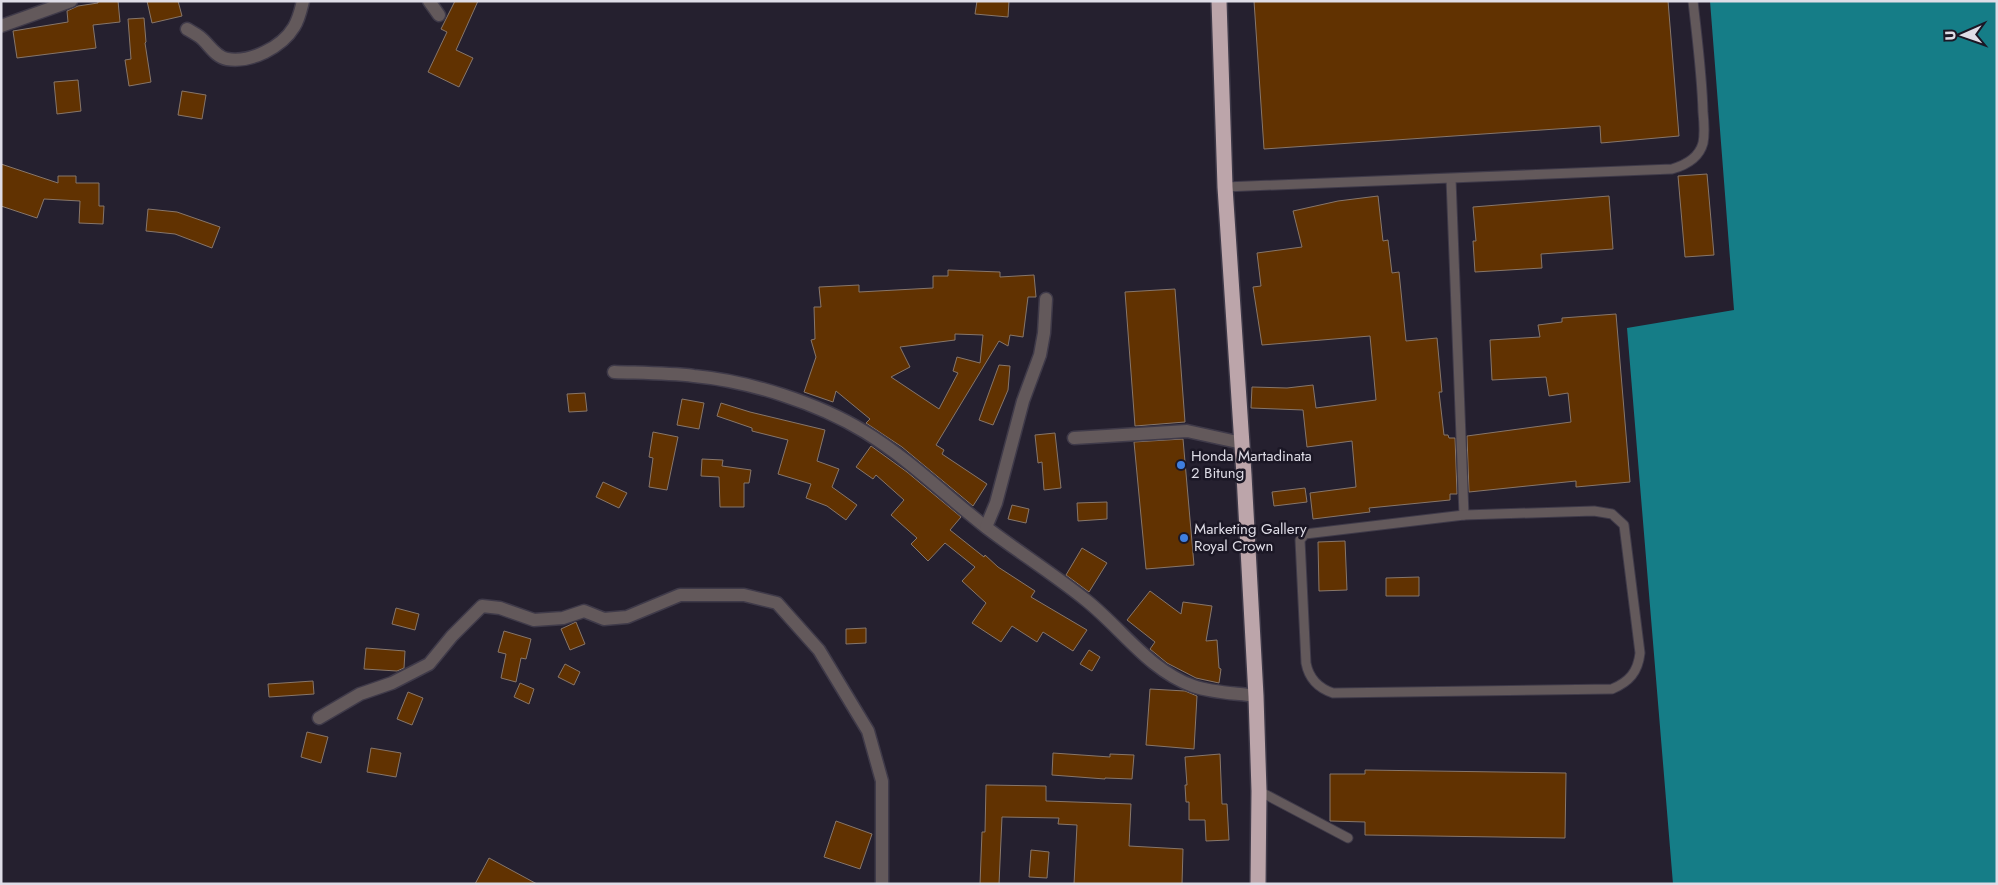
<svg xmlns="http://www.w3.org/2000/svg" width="1998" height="885" font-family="Jost,sans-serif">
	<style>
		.water { fill: #157d87 }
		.building { fill: #613201; stroke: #87766a; fill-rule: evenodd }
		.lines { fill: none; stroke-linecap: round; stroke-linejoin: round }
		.lane-casing { stroke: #3f3a49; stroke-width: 11 }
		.street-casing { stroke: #3f3a49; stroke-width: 15 }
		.highway-casing { stroke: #3f3a49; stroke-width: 18 }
		.lane { stroke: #63595b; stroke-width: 9 }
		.street { stroke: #63595b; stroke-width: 12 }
		.highway { stroke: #bca5aa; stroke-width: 15 }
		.shop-dot { fill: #3f7fe0; stroke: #1b1725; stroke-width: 2 }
		.labels { text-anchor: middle; stroke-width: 5; stroke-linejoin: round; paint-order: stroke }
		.poi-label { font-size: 15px; fill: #dfdde7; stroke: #1b1725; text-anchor: start }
	</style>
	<rect width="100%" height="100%" fill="#25202f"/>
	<polygon class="water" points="1710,1 1997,1 1997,884 1673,884 1627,328 1734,310"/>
	<g class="building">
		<polygon points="98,1 118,1 120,22 93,25 96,48 17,58 13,31 68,22 67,11 78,6 98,3"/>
		<polygon points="147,1 178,1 182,16 152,23"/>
		<polygon points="455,1 478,1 456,50 473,58 459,87 428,72 447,32 441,29"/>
		<polygon points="977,1 1009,1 1008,17 975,14"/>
		<polygon points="1254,1 1668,1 1679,136 1601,143 1600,126 1264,149"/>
		<polygon points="144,18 146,42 145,43 151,82 129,86 125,60 131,59 128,19"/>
		<polygon points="78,80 81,111 57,114 54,82"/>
		<polygon points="182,91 206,95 202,119 178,115"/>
		<polygon points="1,164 58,183 58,176 76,176 76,183 99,183 99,206 104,206 103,224 79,223 80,201 44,199 37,218 1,206"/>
		<polygon points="1707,174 1714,255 1685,257 1678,176"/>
		<polygon points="1378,196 1383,241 1388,240 1392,273 1399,272 1406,341 1437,338 1442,392 1439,392 1444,435 1448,435 1449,438 1455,438 1457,494 1450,494 1450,500 1369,508 1370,512 1313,519 1310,493 1356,487 1352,441 1307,447 1303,410 1251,408 1252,387 1287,388 1313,385 1316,408 1376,400 1370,336 1262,345 1253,287 1261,286 1257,253 1302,247 1293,211 1338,201"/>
		<polygon points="1609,196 1613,249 1541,254 1542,268 1475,272 1473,241 1476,241 1473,207"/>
		<polygon points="148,209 177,212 220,227 212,248 175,234 146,231"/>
		<path d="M948 270 1000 272V277L1034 275 1036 297H1028L1023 337 1010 335 1008 346 999 341 936 445 944 450 942 454 987 484 973 506 902 447 866 423 870 419 836 391 833 402 804 392 816 357 811 340 815 339 814 307H821L819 287 859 285V292L933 288V276H948ZM955 334 983 335 980 363 957 357 953 371 958 373 939 409 891 377 910 367 900 347 955 340Z"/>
		<polygon points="1175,289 1185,422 1135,426 1125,292"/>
		<polygon points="1616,314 1630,482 1576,487 1576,481 1469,492 1467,436 1571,422 1568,393 1549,396 1546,377 1492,380 1490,340 1540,337 1538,325 1562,322 1562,318"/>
		<polygon points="999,365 1010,366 1008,390 993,425 979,420"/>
		<polygon points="585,393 587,411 569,412 567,394"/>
		<polygon points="682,399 704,403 699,429 677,425"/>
		<polygon points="721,403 750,412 825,430 817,461 839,469 832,487 857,505 846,520 827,506 806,498 811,484 778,474 788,440 752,431 752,428 717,416"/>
		<polygon points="653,432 678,437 667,490 649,487 653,458 649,457"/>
		<polygon points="1055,433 1061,488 1044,490 1042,462 1038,463 1035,435"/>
		<polygon points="1183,439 1194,565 1146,569 1134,442"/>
		<polygon points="871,446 907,472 961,517 950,530 984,557 985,555 998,567 1035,591 1031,597 1087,630 1073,651 1043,632 1037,642 1012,626 1001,642 972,623 986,603 962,581 975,567 945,543 928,561 911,544 917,538 891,515 904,500 876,475 873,479 856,467"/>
		<polygon points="702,459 723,460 722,466 751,470 749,483 744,483 744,507 720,507 719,477 701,476"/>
		<polygon points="603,482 627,493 619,508 596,497"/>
		<polygon points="1305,488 1307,502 1274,506 1272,492"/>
		<polygon points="1107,502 1107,519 1078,521 1077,503"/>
		<polygon points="1012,505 1029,509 1026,523 1008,519"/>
		<polygon points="1345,541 1347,590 1319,591 1318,542"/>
		<polygon points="1082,548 1107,563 1089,592 1066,575"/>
		<polygon points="1419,577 1419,596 1386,596 1386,578"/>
		<polygon points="1150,591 1181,614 1183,602 1212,606 1206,641 1217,640 1219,668 1221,669 1219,683 1196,678 1167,663 1150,649 1155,642 1127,620"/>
		<polygon points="396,608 419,614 415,630 392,624"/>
		<polygon points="576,622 585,644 570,650 561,629"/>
		<polygon points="866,628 866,643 846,644 846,629"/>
		<polygon points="504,631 531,639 526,659 521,658 516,682 501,678 506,654 498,652"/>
		<polygon points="366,648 405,651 404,668 397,671 364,669"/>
		<polygon points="1089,650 1100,657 1092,671 1080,664"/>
		<polygon points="565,664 580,672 574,685 558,677"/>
		<polygon points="313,681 314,694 269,697 268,684"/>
		<polygon points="520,683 534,689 529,704 514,697"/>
		<polygon points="1150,689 1185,691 1197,696 1194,749 1146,745"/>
		<polygon points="408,692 423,698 412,725 397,719"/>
		<polygon points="307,732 328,737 321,763 301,757"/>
		<polygon points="371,748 401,753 396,777 367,772"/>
		<polygon points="1053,753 1110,757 1110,754 1134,755 1132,779 1105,778 1105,779 1052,775"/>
		<polygon points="1220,754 1222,804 1227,804 1229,840 1206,841 1205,820 1189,820 1189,802 1186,802 1185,785 1187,785 1185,757"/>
		<polygon points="1365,770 1566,773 1565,838 1365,835 1365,822 1330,821 1330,774 1365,774"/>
		<polygon points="986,785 1046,786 1046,801 1131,804 1129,846 1183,849 1182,884 1074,884 1077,825 1058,824 1059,818 1002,817 999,884 980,884 982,832 985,832"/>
		<polygon points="836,821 872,834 860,869 824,857"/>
		<polygon points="1031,850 1049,852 1047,878 1029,877"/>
		<polygon points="489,858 537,884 475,884"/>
	</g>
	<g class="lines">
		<defs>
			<g id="lane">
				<polyline points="1451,179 1464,515"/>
				<path d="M1225 187 1672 169C1686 165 1699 158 1703 143 1705 133 1704 122 1703 112 1702 75 1697 38 1693 1"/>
				<path d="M1594 511 1612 514 1624 525 1640 653C1638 672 1629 682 1612 689L1333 693C1318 688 1309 679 1306 663L1300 540 1305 534 1464 515Z"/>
				<polyline points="1259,791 1348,838"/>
			</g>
			<g id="street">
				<polyline points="429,1 439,15"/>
				<polyline points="1,26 71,1"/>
				<path d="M187 29C192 32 196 34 200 37 209 44 215 57 227 59 251 63 282 47 294 27 299 19 301 9 303 1"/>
				<path d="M614 372C641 373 668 373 694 376 749 381 818 403 865 432 909 459 946 496 987 528 1020 553 1055 575 1087 601 1122 629 1149 670 1193 686 1213 693 1235 693 1256 696"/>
				<polyline points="1074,438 1187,431 1242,443"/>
				<polyline points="986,527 996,503 1023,401 1040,355 1044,333 1046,299"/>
				<polyline points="319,718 360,694 392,683 429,664 452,636 482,606 500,608 534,620 563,618 584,611 604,619 627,617 680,595 744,595 777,603 819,650 868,731 882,781 882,884"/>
			</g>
			<polyline id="highway" points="1219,1 1225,187 1244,475 1256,696 1259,791 1258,884"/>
		</defs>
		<use href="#lane" class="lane-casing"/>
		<use href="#street" class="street-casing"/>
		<use href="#highway" class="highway-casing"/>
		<use href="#lane" class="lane"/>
		<use href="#street" class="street"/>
		<use href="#highway" class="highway"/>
	</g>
	<g class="shop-dot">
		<circle cx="1181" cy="465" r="5"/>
		<circle cx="1184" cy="538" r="5"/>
	</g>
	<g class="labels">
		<g class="poi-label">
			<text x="1191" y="461">Honda Martadinata<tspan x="1191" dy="17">2 Bitung</tspan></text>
			<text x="1194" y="534">Marketing Gallery<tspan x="1194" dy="17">Royal Crown</tspan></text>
		</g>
	</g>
	<rect width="1998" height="885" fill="none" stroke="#dfdde7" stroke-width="5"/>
	<g transform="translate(1963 35) rotate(268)" stroke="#1b1725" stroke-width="4" paint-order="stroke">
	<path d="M0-4L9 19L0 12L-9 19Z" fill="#dfdde7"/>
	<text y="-8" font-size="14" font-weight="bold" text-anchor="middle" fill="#dfdde7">U</text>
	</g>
</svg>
